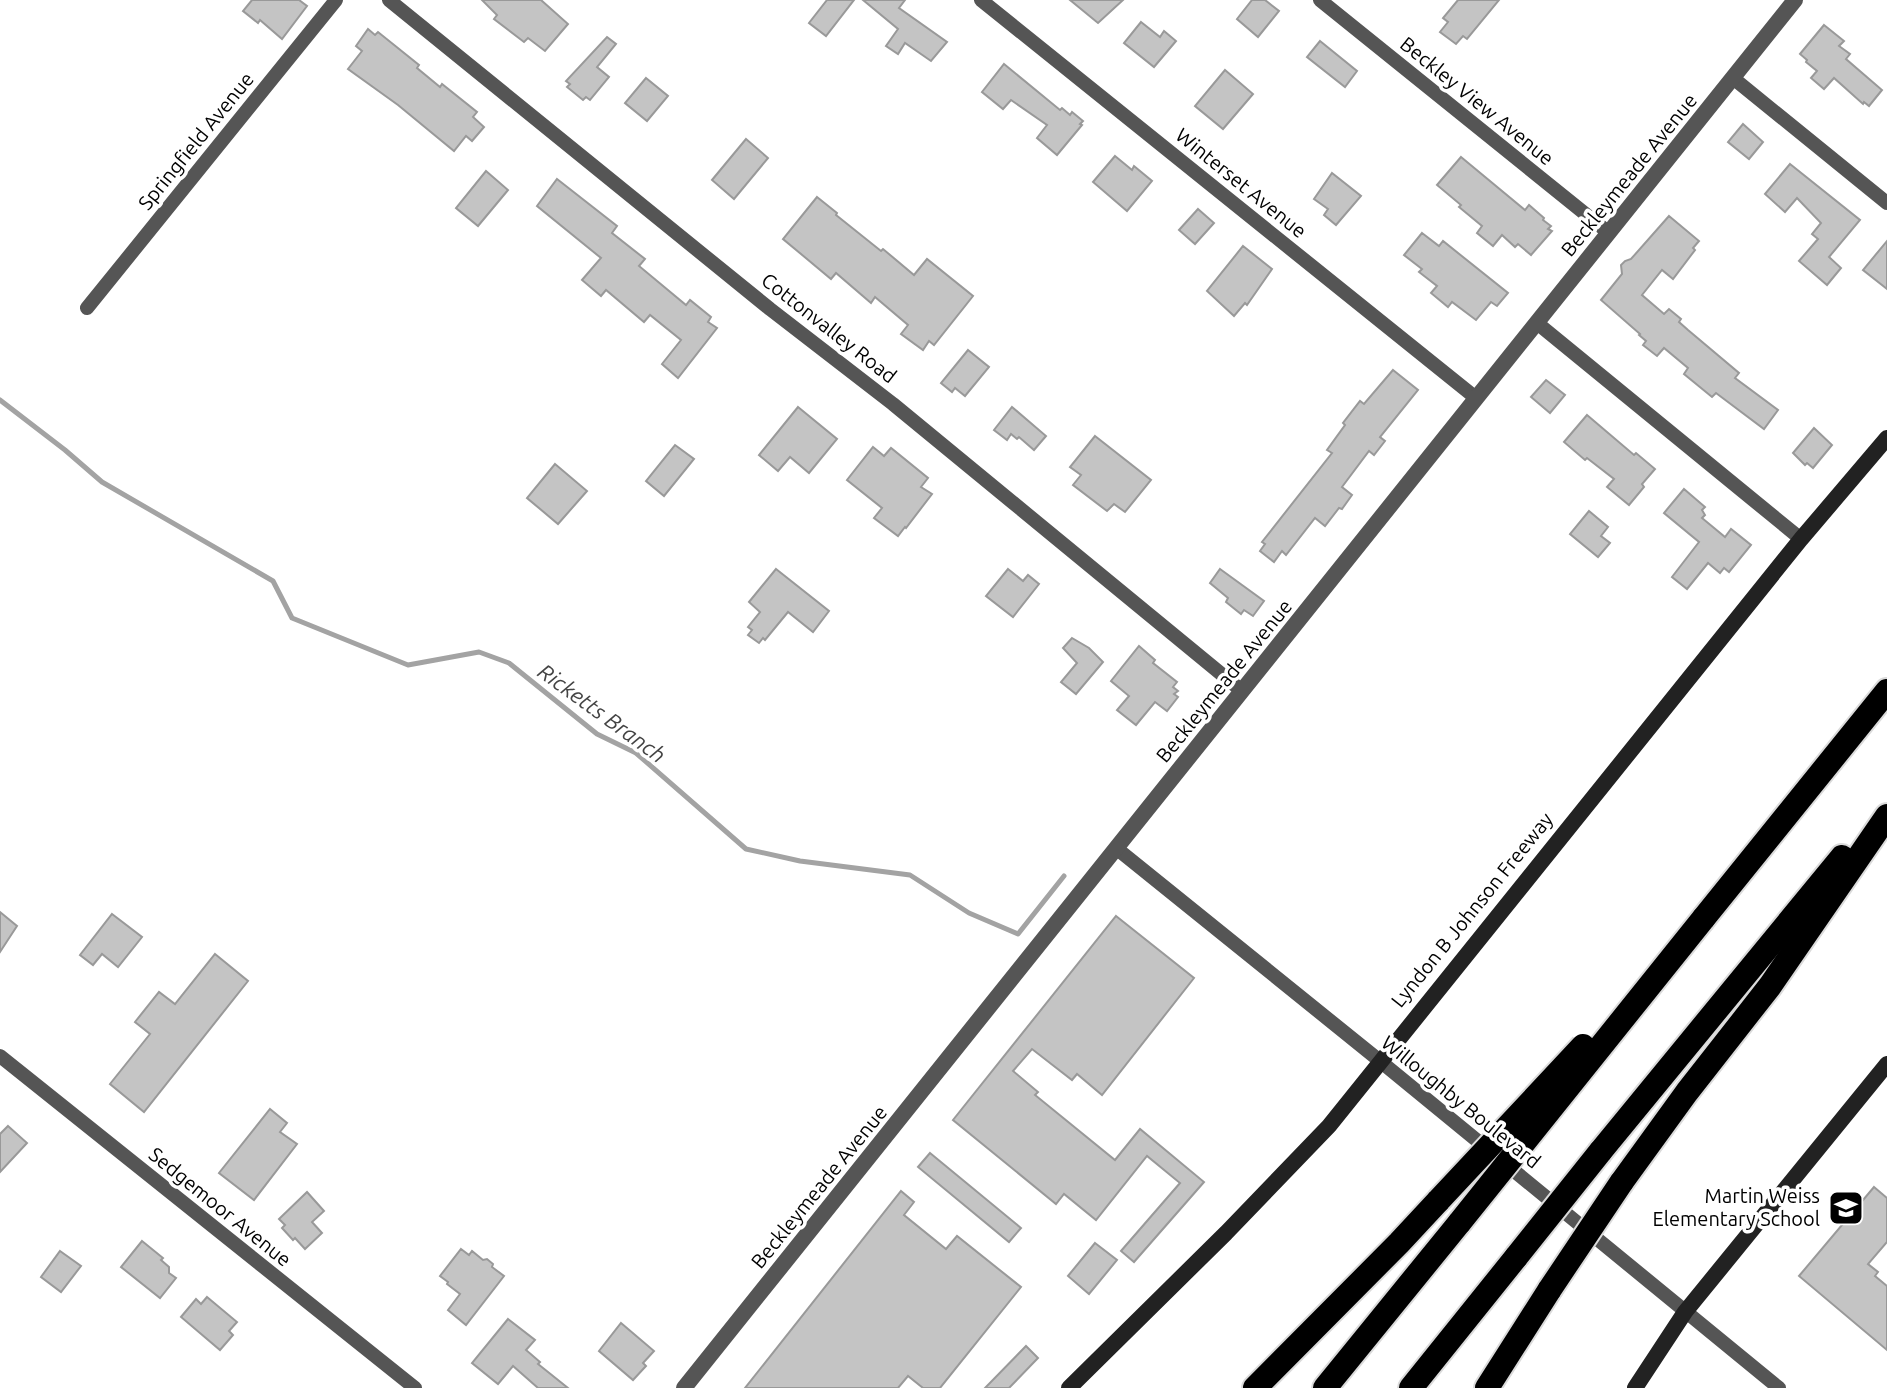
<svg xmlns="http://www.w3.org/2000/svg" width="1887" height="1388" font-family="Ubuntu,sans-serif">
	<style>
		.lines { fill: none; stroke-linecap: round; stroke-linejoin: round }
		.stream { stroke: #a3a3a3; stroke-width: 5 }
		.building { fill: #c4c4c4; stroke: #999; stroke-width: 2 }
		.motorway-casing { stroke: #dbdbdb; stroke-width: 28 }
		.minor { stroke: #555; stroke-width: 14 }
		.tertiary { stroke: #555; stroke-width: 16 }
		.secondary { stroke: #222; stroke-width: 16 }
		.motorway { stroke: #000; stroke-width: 24 }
		.motorway-bridge-casing { stroke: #dbdbdb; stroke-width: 28; stroke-linecap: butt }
		.motorway-bridge { stroke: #000; stroke-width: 24 }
		.labels { text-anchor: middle; stroke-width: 7; stroke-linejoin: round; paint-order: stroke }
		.street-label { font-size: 20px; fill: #000; stroke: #fff }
		.poi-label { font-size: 20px; fill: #000; stroke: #fff; text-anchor: end }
		.water-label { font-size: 22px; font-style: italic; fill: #444; stroke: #fff }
	</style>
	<rect width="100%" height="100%" fill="#fff"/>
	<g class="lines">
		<polyline class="stream" points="0,400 65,450 102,482 273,581 292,618 408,665 479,652 509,663 597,734 636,753 746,849 800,861 910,875 969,913 1018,934 1064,876"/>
	</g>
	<g class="building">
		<polygon points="252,0 299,0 307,6 282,39 260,20 258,23 243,11"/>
		<polygon points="482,0 541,0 568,24 545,51 528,38 524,42 494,19 497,15"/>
		<polygon points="827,0 854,0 826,36 809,23"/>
		<polygon points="863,0 905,0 899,8 947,42 931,61 905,43 898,54 886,46 898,29"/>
		<polygon points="1070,0 1123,0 1098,23"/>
		<polygon points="1252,0 1265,0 1279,11 1258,37 1237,19"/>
		<polygon points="1458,0 1499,0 1467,39 1463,36 1456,44 1440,32 1448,22 1443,18"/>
		<polygon points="1141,22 1160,37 1164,31 1176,41 1154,67 1124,43"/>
		<polygon points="1824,25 1844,41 1839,46 1850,54 1846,59 1882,90 1869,106 1864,102 1863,104 1834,78 1824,89 1811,78 1817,71 1806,62 1807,60 1800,54"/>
		<polygon points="368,29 375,35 378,32 419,65 417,68 440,87 442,84 477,112 473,117 484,127 472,141 466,136 454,151 398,105 348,69 362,51 356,46"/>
		<polygon points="607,37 616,44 597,67 609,77 590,100 586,97 583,100 567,87 570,84 566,81"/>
		<polygon points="1320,41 1357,71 1345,87 1307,57"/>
		<polygon points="1004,64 1060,110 1062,108 1070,115 1072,112 1083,121 1080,124 1082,125 1057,155 1037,138 1047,125 1011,100 1003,109 982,92"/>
		<polygon points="1225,70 1253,94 1223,129 1195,106"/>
		<polygon points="646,78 668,96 647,121 625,103"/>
		<polygon points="1743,124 1763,142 1749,159 1728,142"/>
		<polygon points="746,139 768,158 734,199 712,180"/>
		<polygon points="1115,156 1132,170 1134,166 1152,181 1127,211 1093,182"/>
		<polygon points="1461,157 1525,210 1529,205 1544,218 1543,220 1551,226 1548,229 1552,231 1531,255 1518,244 1515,247 1502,235 1493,246 1477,233 1482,226 1459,207 1461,205 1437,185"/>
		<polygon points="1790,164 1860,220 1829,257 1841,268 1827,285 1799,261 1818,239 1812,234 1821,223 1797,198 1785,212 1765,194"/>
		<polygon points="486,171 508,190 478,226 456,208"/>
		<polygon points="1332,173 1361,196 1336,225 1324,215 1328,209 1314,199"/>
		<polygon points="557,179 617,226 612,233 645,259 639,266 686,305 690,300 711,317 708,322 717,328 678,378 662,364 681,340 650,315 644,322 606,290 601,296 582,280 601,258 537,206"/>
		<polygon points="817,197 837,213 836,215 881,251 883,249 914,275 927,259 973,296 934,345 929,341 923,350 901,334 908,325 875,297 871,303 836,273 831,279 783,239"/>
		<polygon points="1198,209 1214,223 1195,244 1179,230"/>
		<polygon points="1669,216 1699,241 1693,248 1695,250 1673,279 1662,270 1642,295 1664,314 1669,309 1681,319 1679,322 1688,330 1739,373 1735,378 1778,410 1764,429 1716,393 1712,397 1684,374 1688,368 1664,348 1657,356 1643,345 1646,341 1639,335 1640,334 1601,300 1622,274 1621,265 1625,261 1631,259"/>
		<polygon points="1422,233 1439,246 1443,241 1508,293 1497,306 1491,302 1476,320 1452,302 1448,307 1431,293 1437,286 1419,272 1422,269 1404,255"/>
		<polygon points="1887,241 1887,289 1863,270"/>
		<polygon points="1243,246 1272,269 1247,305 1245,303 1234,316 1207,291"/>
		<polygon points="968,350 989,367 965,396 955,388 952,392 941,383"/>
		<polygon points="1393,370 1418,390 1380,437 1385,441 1374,455 1369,451 1342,487 1352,495 1342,509 1339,508 1325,526 1315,518 1286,555 1282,551 1274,562 1260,551 1265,544 1262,542 1332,453 1327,450 1345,425 1343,423 1360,401 1364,404"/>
		<polygon points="1546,380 1565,395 1550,413 1531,397"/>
		<polygon points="798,407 837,439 809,473 790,457 778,471 759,455"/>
		<polygon points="1012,407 1046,436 1034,450 1019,437 1017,439 1011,434 1007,440 994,430"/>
		<polygon points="1587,415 1634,455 1636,453 1655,469 1642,484 1644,487 1629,505 1607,487 1614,479 1587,458 1585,460 1564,442"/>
		<polygon points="1814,428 1832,445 1813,468 1807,463 1805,465 1793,453"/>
		<polygon points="1095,436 1151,480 1125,512 1114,504 1107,511 1073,485 1081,475 1070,467"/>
		<polygon points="675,445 694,459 664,496 646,481"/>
		<polygon points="873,447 884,456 891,448 928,478 921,487 932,494 906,528 905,527 898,536 874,518 882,508 847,480"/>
		<polygon points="555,464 587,491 558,524 527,498"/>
		<polygon points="1684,489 1705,507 1702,510 1705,515 1702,518 1725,537 1731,529 1751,545 1729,572 1724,568 1720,573 1708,563 1687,589 1672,577 1699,542 1664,513"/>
		<polygon points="1589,511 1608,527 1601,536 1610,543 1598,557 1570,534"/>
		<polygon points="776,569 829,611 813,632 788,612 765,640 763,638 759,643 748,635 752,630 748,627 760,612 749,602"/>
		<polygon points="1008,569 1023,581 1028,575 1039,584 1013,617 986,596"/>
		<polygon points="1220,569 1264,601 1253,616 1244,610 1241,614 1226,602 1228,598 1210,583"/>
		<polygon points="1072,638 1089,648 1103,662 1076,694 1061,682 1077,663 1063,648"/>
		<polygon points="1139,646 1155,660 1153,663 1177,682 1173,687 1178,691 1174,694 1178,697 1167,711 1155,702 1136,725 1117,710 1129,696 1111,681"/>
		<polygon points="0,912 17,926 0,952"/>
		<polygon points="112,914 142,937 118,967 102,954 93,965 80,955"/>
		<polygon points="1116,916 1194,978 1102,1095 1077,1074 1072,1080 1032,1049 1013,1071 1038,1092 1035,1095 1115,1160 1140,1129 1204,1182 1134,1262 1121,1251 1180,1183 1147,1156 1096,1220 1064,1194 1056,1204 953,1120"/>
		<polygon points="215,954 248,981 144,1112 110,1084 150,1034 135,1022 159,992 175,1004"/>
		<polygon points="270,1109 287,1123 280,1132 297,1144 254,1200 219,1173"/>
		<polygon points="8,1126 27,1143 0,1172 0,1134"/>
		<polygon points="930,1153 1021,1228 1009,1242 918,1167"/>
		<polygon points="1874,1187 1887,1198 1887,1242 1868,1264 1878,1272 1875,1276 1887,1286 1887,1350 1799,1276"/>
		<polygon points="901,1191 914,1202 904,1215 946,1249 957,1236 1021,1287 940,1388 923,1388 908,1376 898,1388 745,1388"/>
		<polygon points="307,1192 324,1211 312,1222 322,1233 305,1249 295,1238 293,1240 282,1228 285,1225 279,1219"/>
		<polygon points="142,1241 163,1258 161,1260 169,1267 169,1273 176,1278 160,1298 121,1267"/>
		<polygon points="1095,1243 1117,1260 1089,1294 1068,1276"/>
		<polygon points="461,1249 469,1255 472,1251 483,1260 487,1259 493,1264 492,1267 504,1276 466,1325 448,1310 460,1294 447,1284 448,1282 440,1276"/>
		<polygon points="60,1251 81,1266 61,1292 41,1277"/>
		<polygon points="207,1297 237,1322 229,1331 233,1335 220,1350 181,1317 196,1299 201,1304"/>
		<polygon points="508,1319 535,1340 526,1350 540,1362 538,1364 568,1388 538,1388 513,1366 498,1384 472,1363"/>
		<polygon points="621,1323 654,1351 643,1363 646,1366 633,1380 599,1351"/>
		<polygon points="1026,1346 1038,1358 1009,1388 985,1388"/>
	</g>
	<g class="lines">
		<defs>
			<g id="motorway">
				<polyline points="1703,919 1887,691"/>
				<polyline points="1600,1152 1842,857"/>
				<polyline points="1621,1183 1687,1092 1770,986 1887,816"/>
				<polyline points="1255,1388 1399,1243 1439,1200"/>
				<polyline points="1325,1388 1460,1222"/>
				<polyline points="1411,1388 1517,1256"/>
				<polyline points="1487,1388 1550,1289"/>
			</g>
		</defs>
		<use href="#motorway" class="motorway-casing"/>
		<g class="minor">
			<polyline points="389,0 770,309 893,404 1242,691"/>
			<polyline points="981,0 1476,398"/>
			<polyline points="1320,0 1609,233"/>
			<polyline points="1733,78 1887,203"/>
			<polyline points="87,308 336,0"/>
			<polyline points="1537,323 1801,539"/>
			<polyline points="1116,848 1380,1061 1779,1388"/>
			<polyline points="0,1056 415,1388"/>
		</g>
		<polyline class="tertiary" points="684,1388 1795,0"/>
		<g class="secondary">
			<polyline points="1069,1388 1226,1233 1329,1126 1801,539 1887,438"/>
			<polyline points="1635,1388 1685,1312 1887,1064"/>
		</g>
		<use href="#motorway" class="motorway"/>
		<defs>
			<g id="motorway-bridge">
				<polyline points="1439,1200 1583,1046"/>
				<polyline points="1460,1222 1703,919"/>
				<polyline points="1517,1256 1600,1152"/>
				<polyline points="1550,1289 1621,1183"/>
			</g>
		</defs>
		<use href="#motorway-bridge" class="motorway-bridge-casing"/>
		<use href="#motorway-bridge" class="motorway-bridge"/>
	</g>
	<defs>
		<symbol id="school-square" viewBox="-11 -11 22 22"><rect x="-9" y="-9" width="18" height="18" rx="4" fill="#000" stroke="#fff"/><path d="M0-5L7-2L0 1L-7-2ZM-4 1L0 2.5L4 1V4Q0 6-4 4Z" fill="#fff"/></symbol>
	</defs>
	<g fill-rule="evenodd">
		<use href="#school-square" x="1826" y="1188" width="40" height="40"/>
	</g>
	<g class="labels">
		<g class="street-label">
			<text transform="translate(1477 101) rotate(39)" y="7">Beckley View Avenue</text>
			<text transform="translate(196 141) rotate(-51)" y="7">Springfield Avenue</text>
			<text transform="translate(1629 175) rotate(-51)" y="7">Beckleymeade Avenue</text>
			<text transform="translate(1241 183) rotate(39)" y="7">Winterset Avenue</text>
			<text transform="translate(829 328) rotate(38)" y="7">Cottonvalley Road</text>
			<text transform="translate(1224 681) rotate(-51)" y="7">Beckleymeade Avenue</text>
			<text transform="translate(1472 910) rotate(-51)" y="7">Lyndon B Johnson Freeway</text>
			<text transform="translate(1461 1102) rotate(39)" y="7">Willoughby Boulevard</text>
			<text transform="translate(819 1187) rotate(-51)" y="7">Beckleymeade Avenue</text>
			<text transform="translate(220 1207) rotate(39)" y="7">Sedgemoor Avenue</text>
		</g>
		<g class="poi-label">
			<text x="1820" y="1203">Martin Weiss<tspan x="1820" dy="23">Elementary School</tspan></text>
		</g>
		<g class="water-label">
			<text transform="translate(602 713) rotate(36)" y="8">Ricketts Branch</text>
		</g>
	</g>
</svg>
